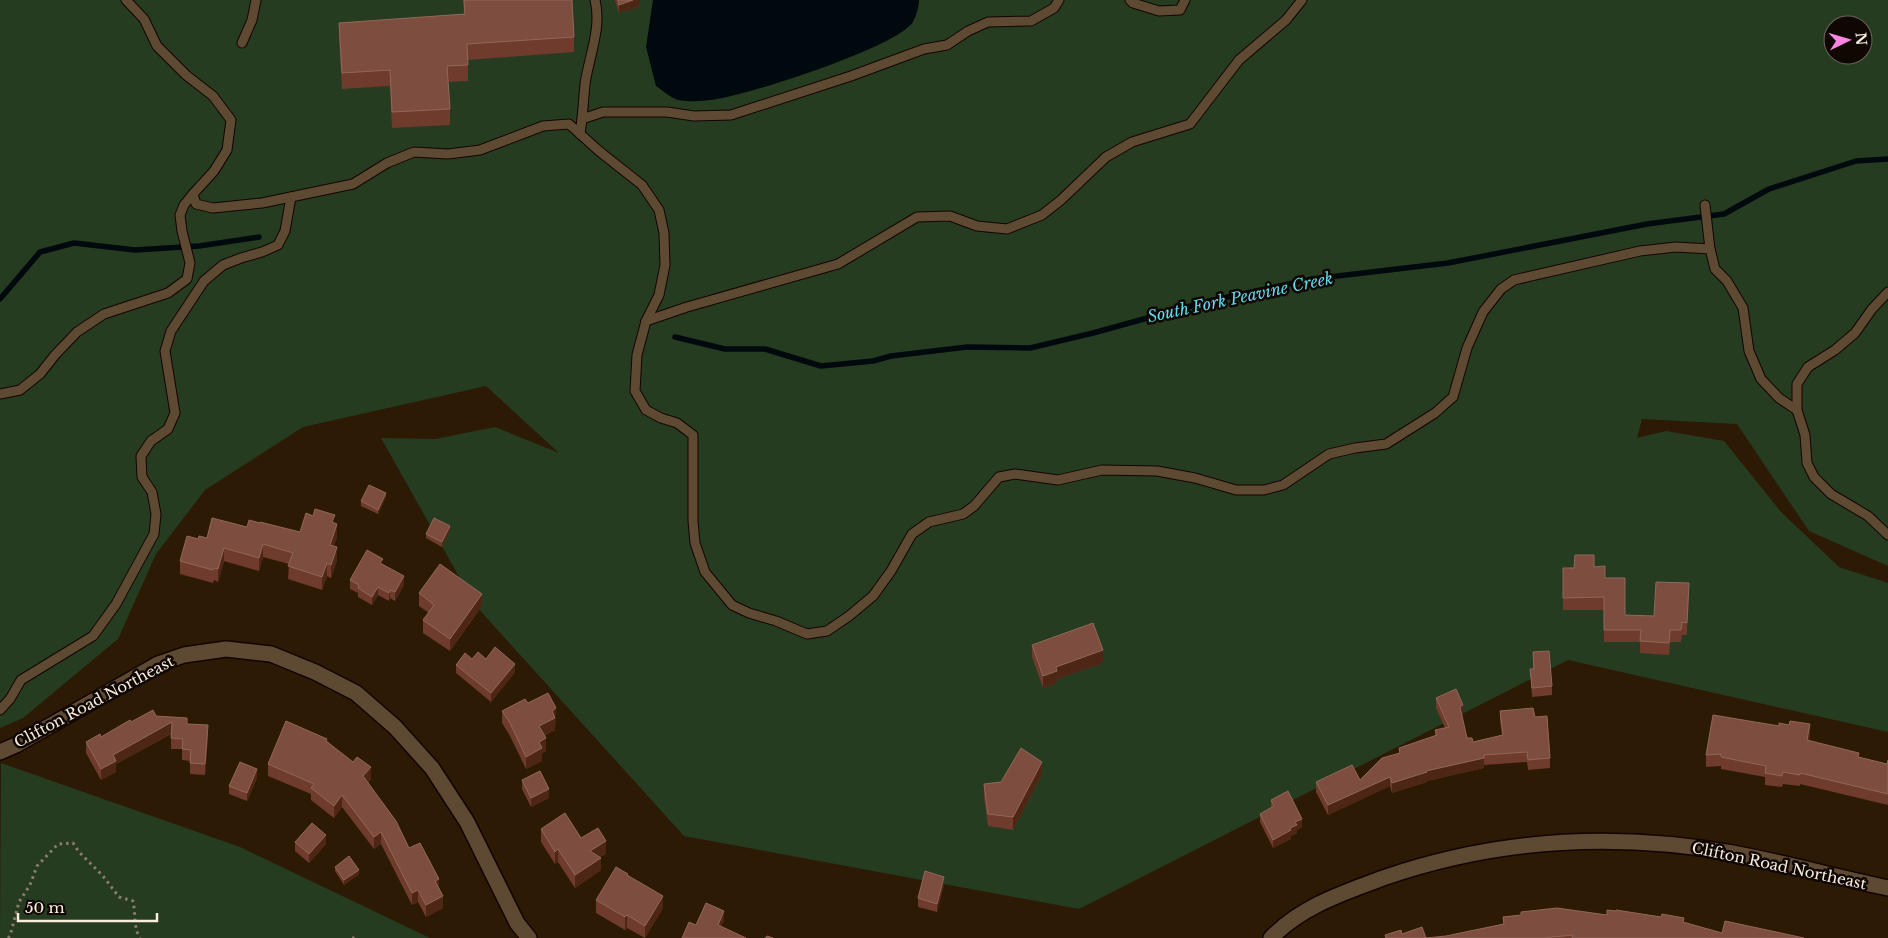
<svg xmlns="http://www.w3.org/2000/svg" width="1888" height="938" font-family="'Libre Baskerville',serif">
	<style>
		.green { fill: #263c20; fill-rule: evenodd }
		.water { fill: #00090d }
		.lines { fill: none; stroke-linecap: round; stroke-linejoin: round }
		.stream { stroke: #00090d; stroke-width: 5.5 }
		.lane-casing { stroke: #140400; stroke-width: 11 }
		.secondary-casing { stroke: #140400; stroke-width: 18 }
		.path { stroke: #8c7d6c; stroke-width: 3; stroke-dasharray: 2.5 4; stroke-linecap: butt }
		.lane { stroke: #5e4933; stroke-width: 9 }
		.secondary { stroke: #5e4933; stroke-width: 15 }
		.wall { fill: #6e3b2c }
		.shaded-wall { fill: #4e2615 }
		.building { fill: #7d4e40; stroke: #916759 }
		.labels { text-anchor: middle; stroke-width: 5; stroke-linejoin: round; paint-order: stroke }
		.street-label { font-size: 15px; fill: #f9ecdf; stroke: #0e0702 }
		.water-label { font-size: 16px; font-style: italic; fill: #60dcef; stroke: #0e0702 }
	</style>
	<rect width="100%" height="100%" fill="#2c1a05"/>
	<g class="green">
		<path d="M0 0H1888V566L1809 531 1737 424 1642 419 1637 438 1666 431 1724 441 1781 512 1839 567 1888 583V732L1568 660 1079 909 684 836 475 605 381 438 435 439 495 427 559 453 486 386 303 427 205 490 156 554 118 639 23 718 0 728ZM1833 25H1863V55H1833Z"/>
		<polygon points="1,763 240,847 430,938 0,938"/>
	</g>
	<path class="water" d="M653 0H919C919 7 916 16 913 22 896 47 764 89 731 96 716 100 694 103 678 100 671 98 662 90 656 86L646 47Z"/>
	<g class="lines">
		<g class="stream">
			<polyline points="0,299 40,252 74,243 135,250 199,246 259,237"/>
			<polyline points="675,337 725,349 765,349 821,366 873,361 891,356 967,347 1030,348 1093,333 1209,301 1312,279 1448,263 1647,224 1724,214 1769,189 1856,161 1888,159"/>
		</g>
		<defs>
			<g id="lane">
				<polyline points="126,0 144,19 157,46 186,75 213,96 231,120 227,150 214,171 193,194 196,204 213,208 262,203 353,184 387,163 414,152 448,154 480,150 543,126 569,124 599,151 642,185 659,210 664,233 665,265 659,295 646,321 637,355 635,391 646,410 661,418 677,423 693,435 693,521 695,543 705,572 732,605 749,613 776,621 807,634 827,631 849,616 873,596 891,571 912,534 929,522 963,514 974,506 999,477 1015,474 1058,480 1102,470 1157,471 1195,478 1236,490 1264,490 1283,485 1329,454 1355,448 1386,444 1435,413 1453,397 1467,348 1483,312 1501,289 1514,280 1640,251 1676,247 1710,249 1715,269 1727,281 1743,308 1749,351 1761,379 1779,398 1797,410 1805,435 1807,463 1814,477 1831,494 1868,516 1888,535"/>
				<polyline points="1130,0 1133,3 1159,11 1180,10 1185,0"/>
				<polyline points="242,43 252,20 256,0"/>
				<path d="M582 119C583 107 584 95 585 84 589 56 602 28 595 0"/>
				<polyline points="580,134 582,119 603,112 667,112 694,116 731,115 851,76 924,49 947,45 968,31 988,22 1031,21 1054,8 1059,0"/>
				<polyline points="1705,205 1710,249"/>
				<polyline points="646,321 687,307 838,264 917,217 950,216 977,226 1007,229 1042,215 1061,200 1106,157 1132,142 1190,124 1239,60 1286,20 1302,0"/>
				<polyline points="0,394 20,390 40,374 55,355 77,332 104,314 168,293 187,279 190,263 182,231 180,215 184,205 193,194"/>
				<polyline points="1797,410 1797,384 1808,367 1835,350 1855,333 1872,309 1888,292"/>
				<polyline points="0,710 10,699 21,680 93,636 116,604 154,534 156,514 152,492 142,477 141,456 151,441 168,429 175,413 165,351 171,331 204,281 223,265 241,258 262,252 278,245 285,231 291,197"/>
			</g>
			<g id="secondary">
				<polyline points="0,752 16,745 158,664 184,655 226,649 271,654 315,672 356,693 395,727 432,768 467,822 517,923 529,938"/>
				<path d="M1271 938C1302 906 1343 893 1383 878 1498 838 1614 832 1733 853 1785 863 1837 877 1888 888"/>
			</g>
		</defs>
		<use href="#lane" class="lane-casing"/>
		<use href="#secondary" class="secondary-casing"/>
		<g class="path">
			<path d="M8 938 10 936 19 902 30 885 37 866 58 844 73 843 79 852 103 876 119 897 133 901C136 914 133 927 140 938"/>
			<polyline points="352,938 356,938"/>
		</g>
		<use href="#lane" class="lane"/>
		<use href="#secondary" class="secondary"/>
	</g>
	<g class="wall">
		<polygon points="463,0 572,0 574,37 574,52 468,60 468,81 448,82 450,109 450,125 392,128 390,86 342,89 339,39 339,23 464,14"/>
		<polygon points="615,0 639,0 639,7 619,13"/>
		<polygon points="386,497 378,514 361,506 361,501"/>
		<polygon points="260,523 300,532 335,523 337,537 334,546 337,560 331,578 327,576 322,590 288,579 289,564 263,557 259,571 224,561 218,582 214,580 213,583 180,574 180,561 198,539 207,538"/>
		<polygon points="450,530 442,547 426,538 426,534"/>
		<polygon points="383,564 404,585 395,601 390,598 389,601 378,595 372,605 358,597 358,593 350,589 350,580"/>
		<polygon points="1594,567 1605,578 1625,615 1654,616 1689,595 1687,635 1682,635 1681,642 1670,642 1669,655 1640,653 1640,642 1604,642 1604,610 1563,610 1563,568"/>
		<polygon points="419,593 482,606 450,651 423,633 423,620 429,613 419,606"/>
		<polygon points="1032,645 1103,663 1057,679 1057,683 1043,688 1032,657"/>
		<polygon points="1533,652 1552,686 1552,695 1532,697 1530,669 1533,669"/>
		<polygon points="472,659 515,672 491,702 456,673 456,665"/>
		<polygon points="1436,698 1463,715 1462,716 1467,738 1473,742 1502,735 1500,721 1500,711 1535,717 1550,758 1550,768 1528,770 1527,762 1484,765 1484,768 1427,781 1427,782 1392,793 1390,786 1328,815 1316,792 1316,782 1360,780 1399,753 1399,748 1435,736 1435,730 1445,728 1436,708"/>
		<polygon points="528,703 556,721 555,722 555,730 544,736 546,751 542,753 542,761 526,769 510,736 502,723 502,711"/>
		<polygon points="156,716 187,724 208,736 205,775 190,774 190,761 182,760 182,749 171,749 171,734 116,764 116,772 101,780 86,753 86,742 101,737 131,722"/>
		<polygon points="1810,736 1809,741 1859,757 1887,764 1888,760 1888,805 1800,784 1800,786 1783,784 1782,787 1765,785 1765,777 1721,769 1721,766 1706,767 1706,755"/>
		<polygon points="327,741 371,779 368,783 409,848 439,887 443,908 426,917 418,902 412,905 381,844 374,849 342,807 334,818 311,800 311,794 268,776 268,764"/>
		<polygon points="1042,774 1013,830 988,826 984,797 984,784 1001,782"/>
		<polygon points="257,778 247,801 229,794 229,786"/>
		<polygon points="522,780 549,798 531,807 522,789"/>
		<polygon points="1271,800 1302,827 1297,830 1297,833 1291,836 1291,839 1273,848 1260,822 1260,814 1271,807"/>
		<polygon points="541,829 581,838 606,854 600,857 601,870 575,888 558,862 555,864 541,842"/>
		<polygon points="295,842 326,844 309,863 295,851"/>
		<polygon points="335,867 359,874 344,885 335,871"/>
		<polygon points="628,875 663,908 645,938 627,928 625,930 596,913 596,900"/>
		<polygon points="944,885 937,912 918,907 918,898"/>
		<polygon points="1607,915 1684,923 1722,933 1804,938 1385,938 1385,935 1402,934 1426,938 1446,936 1503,924 1503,917"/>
	</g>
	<g class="shaded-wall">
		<polygon points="633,0 639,0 639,7 619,13 619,5"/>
		<polygon points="386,493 386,497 378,514 378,510"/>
		<polygon points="337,524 337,537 330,557 330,545"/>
		<polygon points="450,526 450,530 442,547 442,542"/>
		<polygon points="263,544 263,557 259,571 259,558"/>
		<polygon points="337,547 337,560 331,578 331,565"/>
		<polygon points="224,548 224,561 218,582 218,569"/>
		<polygon points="327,563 327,576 322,590 322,577"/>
		<polygon points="404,576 404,585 395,601 395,592"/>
		<polygon points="1689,583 1689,595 1687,635 1687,623"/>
		<polygon points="378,587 378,595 372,605 372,597"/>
		<polygon points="390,590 390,598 389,601 389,593"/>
		<polygon points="482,594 482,606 450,651 450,639"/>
		<polygon points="1103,650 1103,663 1057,679 1057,683 1043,688 1043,676 1056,667"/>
		<polygon points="515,664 515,672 491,702 491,693"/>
		<polygon points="1463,705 1463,715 1460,717 1460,707"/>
		<polygon points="556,708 555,730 539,738 539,726 552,711"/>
		<polygon points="172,722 172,733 116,764 116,772 101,780 101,769 113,755"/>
		<polygon points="1810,724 1810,736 1807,752 1807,740"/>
		<polygon points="208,725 208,736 205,775 205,764"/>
		<polygon points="546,738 546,751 542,753 542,761 526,769 526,757 539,742"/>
		<polygon points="1484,758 1484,768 1427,781 1427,782 1392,793 1392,783 1426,771"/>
		<polygon points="1042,762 1042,774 1013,830 1013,817"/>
		<polygon points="371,767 371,779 363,788 363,776"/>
		<polygon points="257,769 257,778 247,801 247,793"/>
		<polygon points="1390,777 1390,786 1328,815 1328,805"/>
		<polygon points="549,789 549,798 531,807 531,798"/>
		<polygon points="342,795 342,807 334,818 334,806"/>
		<polygon points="1302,819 1302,827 1297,830 1297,833 1291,836 1291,839 1273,848 1273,840 1290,828 1295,822"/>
		<polygon points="381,832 381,844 374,849 374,837"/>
		<polygon points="326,835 326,844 309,863 309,854"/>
		<polygon points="606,841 606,854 590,864 590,851"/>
		<polygon points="558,849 558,862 555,864 555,852"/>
		<polygon points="601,858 601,870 575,888 575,875"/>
		<polygon points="359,870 359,874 344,885 344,880"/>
		<polygon points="944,877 944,885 937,912 937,904"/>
		<polygon points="439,879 439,891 435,881"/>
		<polygon points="418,890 418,902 412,905 412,893"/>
		<polygon points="443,896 443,908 426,917 426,905"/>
		<polygon points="663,896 663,908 645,938 645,926"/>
		<polygon points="724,911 724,920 718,935 718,925"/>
		<polygon points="627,915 627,928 625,930 625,917"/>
	</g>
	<g class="building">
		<polygon points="464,0 572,0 574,37 467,44 468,65 447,66 450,109 392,112 390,70 342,73 339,23 465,14"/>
		<polygon points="618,0 633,0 619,5"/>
		<polygon points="369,485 386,493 378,510 361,501"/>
		<polygon points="315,509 335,515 332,522 337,524 330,545 337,547 331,565 327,563 322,577 288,566 293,553 263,544 259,558 224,548 218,569 214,568 213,570 180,561 187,536 198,539 199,536 207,538 212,518 247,527 249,520 260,523 260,522 300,532 306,513 313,516"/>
		<polygon points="434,518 450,526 442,542 426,534"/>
		<polygon points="367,550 383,559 380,563 404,576 395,592 390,590 389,593 378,587 372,597 358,588 359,585 350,580"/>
		<polygon points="1575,555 1594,555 1594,567 1605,566 1605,578 1625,578 1625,615 1654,616 1656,582 1689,583 1687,623 1682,622 1681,630 1670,630 1669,643 1640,641 1641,630 1604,630 1604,597 1563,598 1563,568 1574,568"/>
		<polygon points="440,564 482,594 450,639 423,620 434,605 419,593"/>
		<polygon points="1093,623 1103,650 1056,667 1057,671 1043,676 1032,645"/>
		<polygon points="495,647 515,664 491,693 456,665 465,653 472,659 478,652 486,659"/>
		<polygon points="1549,651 1552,686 1532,688 1530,669 1534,669 1533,652"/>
		<polygon points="1456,689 1463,705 1460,707 1467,738 1472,738 1473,742 1503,735 1500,711 1533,708 1535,717 1547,716 1550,758 1528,760 1527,752 1484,755 1484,758 1426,771 1427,772 1392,783 1390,777 1328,805 1316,782 1352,765 1360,780 1382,758 1400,753 1399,748 1437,735 1435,730 1449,727 1436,698"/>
		<polygon points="548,693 556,708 552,711 555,718 539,726 546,738 539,742 542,748 526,757 510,723 502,711 525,699 528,703"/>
		<polygon points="153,710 156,716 187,718 187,724 208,725 205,764 190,763 191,750 182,749 183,739 171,738 172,722 113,755 116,761 101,769 86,742 100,734 101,737 130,720 131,722"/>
		<polygon points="1713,715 1779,726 1779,723 1789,725 1790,721 1810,724 1807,740 1859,753 1858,757 1887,764 1888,760 1888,794 1800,773 1800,775 1783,772 1782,776 1765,773 1766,766 1721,757 1721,754 1706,755"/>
		<polygon points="286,721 327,739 326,741 353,762 357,757 371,767 363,776 396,821 409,848 420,843 439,879 435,881 443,896 426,905 418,890 412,893 381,832 374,837 342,795 334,806 311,788 314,784 268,764"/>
		<polygon points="1021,748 1042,762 1013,817 988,814 984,784 1001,782"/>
		<polygon points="240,762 257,769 247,793 229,786"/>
		<polygon points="540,771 549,789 531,798 522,780"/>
		<polygon points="1288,791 1302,819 1295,822 1297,825 1290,828 1291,830 1273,840 1260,814 1274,806 1271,800"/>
		<polygon points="565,813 581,838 598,828 606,841 590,851 601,858 575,875 558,849 555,852 541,829"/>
		<polygon points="312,823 326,835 309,854 295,842"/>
		<polygon points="349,856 359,870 344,880 335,867"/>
		<polygon points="616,867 628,874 627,875 663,896 645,926 627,915 625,917 596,900"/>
		<polygon points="925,871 944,877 937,904 918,898"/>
		<polygon points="706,903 724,911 718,925 746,938 682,938 689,922 696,925"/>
		<polygon points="1557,908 1607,915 1607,910 1616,911 1616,910 1661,917 1662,914 1684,918 1683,922 1722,933 1725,921 1804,938 1572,938 1573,935 1543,938 1386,938 1385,935 1401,930 1402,934 1422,927 1426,938 1446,936 1504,924 1503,917 1521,915 1521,912"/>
		<polygon points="767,936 773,938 765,938"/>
	</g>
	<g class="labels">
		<g class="street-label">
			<text transform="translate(94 702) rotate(-28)" y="5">Clifton Road Northeast</text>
			<text transform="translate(1779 866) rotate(12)" y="5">Clifton Road Northeast</text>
		</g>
		<g class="water-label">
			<text transform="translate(1240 297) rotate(-12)" y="6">South Fork Peavine Creek</text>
		</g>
	</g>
	<g transform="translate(1848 40) rotate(85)"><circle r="24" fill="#0e0702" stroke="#6c635a"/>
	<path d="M0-4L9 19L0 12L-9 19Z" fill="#fe85e0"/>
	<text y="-8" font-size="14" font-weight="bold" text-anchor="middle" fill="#f9ecdf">N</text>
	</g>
	<path d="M18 913v8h139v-8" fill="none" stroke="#f9ecdf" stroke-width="2.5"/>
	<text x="25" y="913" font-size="15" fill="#f9ecdf" stroke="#0e0702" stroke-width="4" paint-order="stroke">50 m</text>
</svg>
